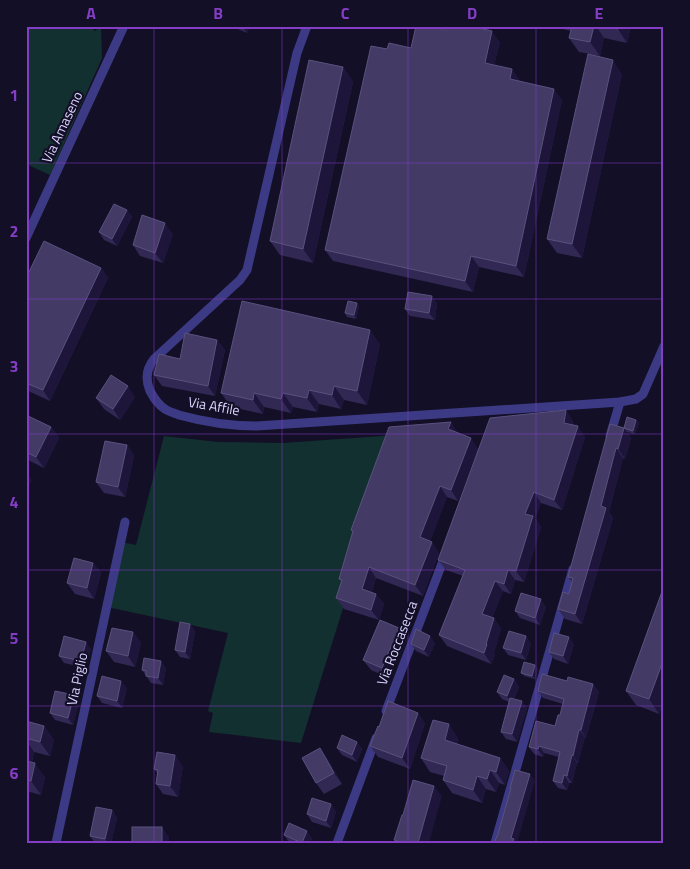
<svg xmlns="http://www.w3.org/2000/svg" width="690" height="869" font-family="'Titillium Web',sans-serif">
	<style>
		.green { fill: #12302f }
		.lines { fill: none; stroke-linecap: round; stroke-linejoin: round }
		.street { stroke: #3d3a85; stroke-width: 9 }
		.wall { fill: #312854 }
		.shaded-wall { fill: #1d163a }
		.building { fill: #433a66; stroke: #5a527e }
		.grid { fill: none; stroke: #843dc5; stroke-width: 1; stroke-opacity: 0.55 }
		.labels { text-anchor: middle; stroke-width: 4.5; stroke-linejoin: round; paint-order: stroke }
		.street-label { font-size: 14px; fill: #d9d4ff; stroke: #130f26 }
		.neatline { fill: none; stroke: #843dc5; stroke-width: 2 }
		.grid-label { font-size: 16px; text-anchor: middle; font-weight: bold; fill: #843dc5 }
	</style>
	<rect width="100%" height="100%" fill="#130f26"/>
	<g class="green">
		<polygon points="26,26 90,26 95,31 101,26 102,58 50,175 26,164"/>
		<polygon points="397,435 301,743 209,732 213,713 208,711 228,633 107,607 121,542 136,545 164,436 218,442 283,443"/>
	</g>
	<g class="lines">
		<g class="street">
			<path d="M307 26 297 53 247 270 240 280 154 359C146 369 145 379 150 391 154 398 158 405 165 409 169 412 175 413 179 415 204 422 231 426 257 426L620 402 636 399 643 394 664 346"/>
			<polyline points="26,238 123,28"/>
			<polyline points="610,436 620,402"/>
			<polyline points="386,711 446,553"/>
			<polyline points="56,843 125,522"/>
			<polyline points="337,843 376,738"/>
			<polyline points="495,843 573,569"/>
		</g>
	</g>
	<g class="wall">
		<polygon points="231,26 250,26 247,33"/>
		<polygon points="550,26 631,26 627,43 604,38 600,56 579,52 569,38 571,31"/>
		<polygon points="500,42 494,65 512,69 520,81 520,82 562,100 524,277 479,267 473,292 333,261 325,250 387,49"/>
		<polygon points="343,67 353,82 313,263 280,255 270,241"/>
		<polygon points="622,74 582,258 557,253 547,239"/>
		<polygon points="127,210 132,217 117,246 104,240 99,232"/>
		<polygon points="173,234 163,263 140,256 133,245"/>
		<polygon points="101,268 108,278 50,401 26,390 26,278"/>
		<polygon points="357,303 359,307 356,319 347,317 345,313"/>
		<polygon points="437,303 435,320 410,316 405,309"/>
		<polygon points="217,340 225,350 215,396 162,386 154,375 180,359"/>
		<polygon points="380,344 367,405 344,400 341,409 319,404 317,412 293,407 291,413 264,407 263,414 231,407 221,393"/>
		<polygon points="135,397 120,420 104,409 96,398"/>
		<polygon points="26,415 51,427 59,438 44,468 26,459"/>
		<polygon points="636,420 639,423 635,434 627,432 631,438 625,459 623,458 609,512 613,518 582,624 565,619 558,609 569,594 572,582 568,577 624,428"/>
		<polygon points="573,421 573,425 585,437 562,510 541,503 535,518 541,527 524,582 515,580 511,594 503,591 492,618 494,618 501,629 494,653 495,655 491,664 447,646 439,635 463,576 446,570 438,560"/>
		<polygon points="458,433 478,449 458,501 447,497 430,541 439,553 423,596 376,578 372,592 376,594 384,604 379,620 344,609 336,598 342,582 339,579 353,533 351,530"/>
		<polygon points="127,445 134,456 125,497 104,493 96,482"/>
		<polygon points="93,563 101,573 94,599 75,594 67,583"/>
		<polygon points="664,586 664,700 659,714 636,705 626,691"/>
		<polygon points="546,607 540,625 520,618 515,611"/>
		<polygon points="190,624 195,631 190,659 180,657 175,650"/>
		<polygon points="133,632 141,643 135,667 114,662 106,651"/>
		<polygon points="526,636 531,644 526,660 508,655 503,648"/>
		<polygon points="407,639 389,678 371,670 363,660"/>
		<polygon points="435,643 429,657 416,651 411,644"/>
		<polygon points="574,644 568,664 554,659 549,652"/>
		<polygon points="91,649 86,668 64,663 59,656"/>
		<polygon points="535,665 538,669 535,679 524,676 521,673"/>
		<polygon points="166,668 163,685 151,683 142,670"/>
		<polygon points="514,679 519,687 514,699 527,708 517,742 506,739 501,732 509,702 502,699 497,692"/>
		<polygon points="567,681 593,684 599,692 586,738 585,737 578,763 577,763 572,783 569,783 567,790 558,788 553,781 559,757 544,753 543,757 534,754 529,747 555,726 560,715 563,704 543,698 538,691"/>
		<polygon points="127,688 122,708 102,703 97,696"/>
		<polygon points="79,702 73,725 55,720 50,713"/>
		<polygon points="26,721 44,726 54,740 50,756 34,752 32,762 45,777 41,795 26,791"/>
		<polygon points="425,723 410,769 378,757 370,746"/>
		<polygon points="458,738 457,744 500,758 509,771 505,785 499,783 496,792 486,789 482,803 452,793 443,780 444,776 430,772 421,758"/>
		<polygon points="357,742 362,749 357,762 342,755 337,748"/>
		<polygon points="327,758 342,784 324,794 316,783"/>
		<polygon points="183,766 178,797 163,794 156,784 157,773 154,769"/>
		<polygon points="331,804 336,812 331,828 312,822 307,814"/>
		<polygon points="112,810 117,818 111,843 95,843 90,836"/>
		<polygon points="284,835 312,838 310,843 291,843 289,842"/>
	</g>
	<g class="shaded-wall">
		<polygon points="242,26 250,26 247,33"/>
		<polygon points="594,26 596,26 604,38 600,56 590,42"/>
		<polygon points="618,26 631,26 627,43 618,29"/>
		<polygon points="492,31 500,42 492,74 485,63"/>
		<polygon points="613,60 622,74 582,258 572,244"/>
		<polygon points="343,67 353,82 313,263 303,249"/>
		<polygon points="512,69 520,81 518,91 510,79"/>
		<polygon points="554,89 562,100 524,277 516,266"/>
		<polygon points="127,210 132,217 117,246 112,239"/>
		<polygon points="165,223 173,234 163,263 155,253"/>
		<polygon points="471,256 479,267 473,292 465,281"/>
		<polygon points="101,268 108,278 50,401 43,390"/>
		<polygon points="432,296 437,303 435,320 429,313"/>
		<polygon points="357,303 359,307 356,319 354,315"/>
		<polygon points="370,330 380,344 367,405 357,391"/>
		<polygon points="217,340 225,350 215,396 208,386"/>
		<polygon points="128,386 135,397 120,420 113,409"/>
		<polygon points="334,386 344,400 341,409 332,395"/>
		<polygon points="309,390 319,404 317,412 307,398"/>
		<polygon points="254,393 264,407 263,414 253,400"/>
		<polygon points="283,393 293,407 291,413 281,399"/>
		<polygon points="566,410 573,421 571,433 564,423"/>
		<polygon points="636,420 639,423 635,434 633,431"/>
		<polygon points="451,422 458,433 455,440 448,429"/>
		<polygon points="578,426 585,437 562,510 554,500"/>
		<polygon points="51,427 59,438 44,468 36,457"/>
		<polygon points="624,428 631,438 625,459 618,449"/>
		<polygon points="471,438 478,449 458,501 451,490"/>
		<polygon points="127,445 134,456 125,497 118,487"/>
		<polygon points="616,448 623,458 609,512 613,518 582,624 575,614 601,506"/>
		<polygon points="26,472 32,480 26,493"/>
		<polygon points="440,486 447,497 428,548 420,537"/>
		<polygon points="534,492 541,503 535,518 541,527 524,582 516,571 525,514"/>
		<polygon points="432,542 439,553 423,596 415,585"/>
		<polygon points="93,563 101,573 94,599 87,588"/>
		<polygon points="369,567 376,578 370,600 362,589"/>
		<polygon points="508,570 515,580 511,594 504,584"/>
		<polygon points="495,581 503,591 490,624 482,614"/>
		<polygon points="376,594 384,604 379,620 371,610"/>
		<polygon points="541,599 546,607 540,625 535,618"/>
		<polygon points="494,618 501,629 494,653 495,655 491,664 484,653"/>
		<polygon points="190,624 195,631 190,659 185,652"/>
		<polygon points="399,628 407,639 389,678 382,668"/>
		<polygon points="133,632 141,643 135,667 128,656"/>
		<polygon points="430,636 435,643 429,657 424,650"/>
		<polygon points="526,636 531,644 526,660 521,653"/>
		<polygon points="569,637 574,644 568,664 563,656"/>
		<polygon points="86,642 91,649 86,668 81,661"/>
		<polygon points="664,658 664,700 659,714 649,699"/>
		<polygon points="161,661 166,668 163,685 158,678"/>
		<polygon points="535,665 538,669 535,679 532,676"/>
		<polygon points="514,679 519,687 512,703 507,696"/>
		<polygon points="121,681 127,688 122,708 117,701"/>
		<polygon points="593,684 599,692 586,738 581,730"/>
		<polygon points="74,695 79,702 73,725 68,718"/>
		<polygon points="522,701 527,708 517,742 512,734"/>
		<polygon points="418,713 425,723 410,769 402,758"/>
		<polygon points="449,724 458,738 454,753 445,740"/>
		<polygon points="44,726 54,740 50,756 40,742"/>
		<polygon points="579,730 585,737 578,763 573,756"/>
		<polygon points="26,740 34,752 29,773 26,769"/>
		<polygon points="357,742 362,749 357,762 352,755"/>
		<polygon points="539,746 544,753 543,757 538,749"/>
		<polygon points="320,748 327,758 342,784 334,773"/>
		<polygon points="175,755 183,766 178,797 170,786"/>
		<polygon points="572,755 577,763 572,783 567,776"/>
		<polygon points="500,758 509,771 505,785 496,772"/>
		<polygon points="35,763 45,777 41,795 31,781"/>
		<polygon points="490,770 499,783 496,792 487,779"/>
		<polygon points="530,774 535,781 517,843 512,843 511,838"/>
		<polygon points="564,775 569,783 567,790 562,783"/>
		<polygon points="477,776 486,789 482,803 473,790"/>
		<polygon points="434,786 442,796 429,843 418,843"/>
		<polygon points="331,804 336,812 331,828 326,821"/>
		<polygon points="112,810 117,818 111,843 108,843 105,839"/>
		<polygon points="162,827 169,837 169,843 162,843"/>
		<polygon points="307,831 312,838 310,843 302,843"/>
	</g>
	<g class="building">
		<polygon points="416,26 428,26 442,29 443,26 470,26 492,31 485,63 512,69 510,79 554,89 516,266 471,256 465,281 325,250 371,46 387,49 389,43 411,48"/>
		<polygon points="572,26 594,26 590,42 569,38"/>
		<polygon points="606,26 618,26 618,29"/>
		<polygon points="588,54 613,60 572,244 547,239"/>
		<polygon points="309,60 343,67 303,249 270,241"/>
		<polygon points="114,204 127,210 112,239 99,232"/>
		<polygon points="142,215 165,223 155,253 133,245"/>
		<polygon points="44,241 101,268 43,390 26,383 26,278"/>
		<polygon points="408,292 432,296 429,313 405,309"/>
		<polygon points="242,301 370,330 357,391 334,386 332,395 309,390 307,398 283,393 281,399 254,393 253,400 221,393"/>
		<polygon points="348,301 357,303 354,315 345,313"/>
		<polygon points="185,333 217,340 208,386 154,375 159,354 180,359"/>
		<polygon points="111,375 128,386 113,409 96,398"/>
		<polygon points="566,410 564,423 578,426 554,500 534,492 525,514 533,516 516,571 508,570 504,584 495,581 482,614 494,618 486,644 487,644 484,653 439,635 465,570 438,560 490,418"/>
		<polygon points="26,415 51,427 36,457 26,452"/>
		<polygon points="627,417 636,420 633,431 624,428"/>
		<polygon points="451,422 448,429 471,438 451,490 440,486 420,537 432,542 415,585 369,567 362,589 376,594 371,610 336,598 342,580 339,579 353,531 351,530 389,427"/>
		<polygon points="610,424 624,428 618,449 616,448 601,506 606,508 575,614 558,609 563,592 569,594 573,578 568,577"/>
		<polygon points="105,441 127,445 118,487 96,482"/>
		<polygon points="74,558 93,563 87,588 67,583"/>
		<polygon points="664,586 664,658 649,699 626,691"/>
		<polygon points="521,593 541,599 535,618 515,611"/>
		<polygon points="380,620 399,628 382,668 363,660"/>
		<polygon points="180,622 190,624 185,652 175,650"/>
		<polygon points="112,628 133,632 128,656 106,651"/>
		<polygon points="416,629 430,636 424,650 411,644"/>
		<polygon points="509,631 526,636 521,653 503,648"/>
		<polygon points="554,633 569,637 563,656 549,652"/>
		<polygon points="64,636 86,642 81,661 59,656"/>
		<polygon points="144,658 161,661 158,678 146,676 146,671 142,670"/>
		<polygon points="524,662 535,665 532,676 521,673"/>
		<polygon points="542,674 567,681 568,677 593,684 581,730 579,730 573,756 572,755 567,776 564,775 562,783 553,781 560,752 539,746 538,749 529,747 536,721 555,726 558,715 560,715 564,699 538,691"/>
		<polygon points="504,675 514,679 507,696 497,692"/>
		<polygon points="102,676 121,681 117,701 97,696"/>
		<polygon points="55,691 74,695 68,718 50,713"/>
		<polygon points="510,698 522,701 512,734 501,732"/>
		<polygon points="388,701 418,713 402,758 370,746 378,726 379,727"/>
		<polygon points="433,720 449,724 445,740 500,758 496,772 490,770 487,779 477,776 473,790 443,780 447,766 421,758"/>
		<polygon points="26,721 44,726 40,742 26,738"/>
		<polygon points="342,735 357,742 352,755 337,748"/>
		<polygon points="320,748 334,773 316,783 302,758"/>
		<polygon points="157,752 175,755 170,786 156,784 158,770 154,769"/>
		<polygon points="26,761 35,763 31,781 26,780"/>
		<polygon points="515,770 530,774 511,838 514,839 512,843 494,843 498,834 511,788 510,788"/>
		<polygon points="413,780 434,786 418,843 404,843 394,840 402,815 403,815"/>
		<polygon points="312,798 331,804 326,821 307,814"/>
		<polygon points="96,807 112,810 105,839 90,836"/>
		<polygon points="289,823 307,831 302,843 284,835"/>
		<rect x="132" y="827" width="30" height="16"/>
	</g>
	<path class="grid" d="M154 26V843M282 26V843M408 26V843M536 26V843M26 163H664M26 299H664M26 434H664M26 570H664M26 706H664"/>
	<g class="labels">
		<g class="street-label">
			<text transform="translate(62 127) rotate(-65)" y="5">Via Amaseno</text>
			<text transform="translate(214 406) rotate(10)" y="5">Via Affile</text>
			<text transform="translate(397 643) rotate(-69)" y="5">Via Roccasecca</text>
			<text transform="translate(77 679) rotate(-78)" y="5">Via Piglio</text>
		</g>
	</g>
	<rect width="690" height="869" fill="none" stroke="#130f26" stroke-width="55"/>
	<rect x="28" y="28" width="634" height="814" class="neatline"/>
	<g class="grid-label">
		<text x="91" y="19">A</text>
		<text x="218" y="19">B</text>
		<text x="345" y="19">C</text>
		<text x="472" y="19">D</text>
		<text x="599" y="19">E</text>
		<text x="14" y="101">1</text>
		<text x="14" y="237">2</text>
		<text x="14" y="372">3</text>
		<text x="14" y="508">4</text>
		<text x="14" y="644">5</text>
		<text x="14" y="779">6</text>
	</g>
</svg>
